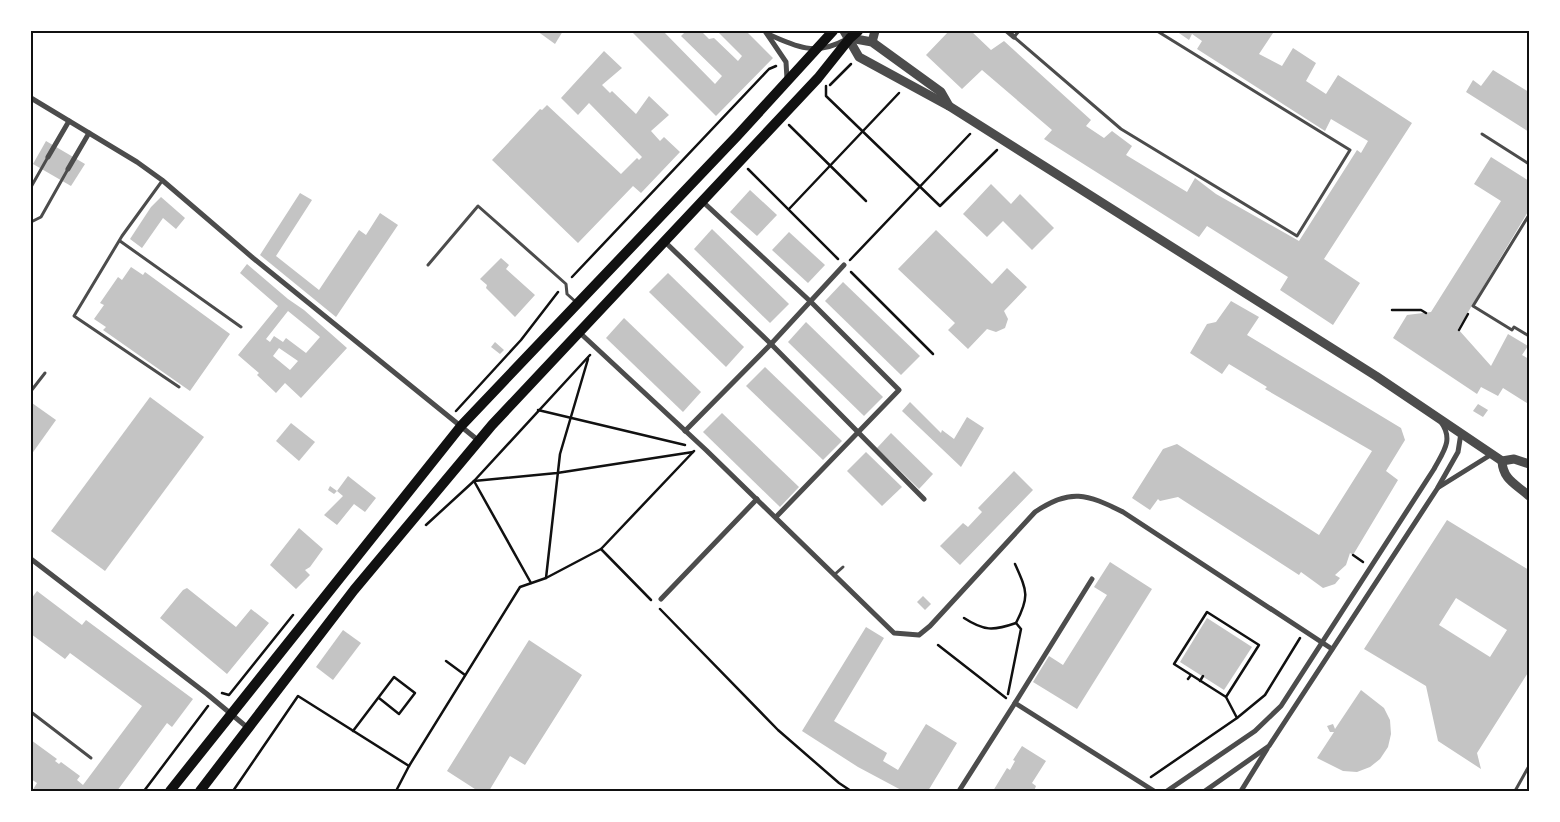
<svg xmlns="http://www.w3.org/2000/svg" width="1560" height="822" font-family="Lato,sans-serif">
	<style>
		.building { fill: #c4c4c4; fill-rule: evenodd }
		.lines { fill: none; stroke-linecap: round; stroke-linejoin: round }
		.path { stroke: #111; stroke-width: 2.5 }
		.service { stroke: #4c4c4c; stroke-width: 3 }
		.minor { stroke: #4c4c4c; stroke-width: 5 }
		.tertiary { stroke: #4c4c4c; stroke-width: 9 }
		.secondary { stroke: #111; stroke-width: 10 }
		.neatline { fill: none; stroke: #111; stroke-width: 2 }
	</style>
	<rect width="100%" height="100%" fill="#fff"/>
	<g class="building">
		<polygon points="537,31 563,31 555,44"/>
		<polygon points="631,31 663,31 715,84 722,76 681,36 686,31 701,31 709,39 714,38 738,61 742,56 717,31 746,31 773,58 716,116"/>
		<polygon points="949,31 971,31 991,50 1004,41 1091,120 1086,126 1104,138 1112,131 1132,146 1126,155 1187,192 1195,178 1216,194 1299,241 1357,150 1361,153 1368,141 1331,119 1325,131 1197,49 1202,41 1192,34 1189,40 1176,31 1270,31 1273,33 1259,54 1282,66 1293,48 1316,63 1306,81 1326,94 1338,75 1412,123 1324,259 1360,283 1333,325 1280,290 1288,277 1207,226 1199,237 1044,139 1052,130 982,70 962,89 926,55"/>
		<polygon points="604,51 622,68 602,85 610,93 612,91 636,114 649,96 669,115 651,131 660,141 664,137 680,152 641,193 633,186 578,243 492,160 540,109 542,110 547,105 621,174 637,158 639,160 642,157 589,103 578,115 561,98"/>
		<polygon points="1493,70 1529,92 1529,132 1466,92 1473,80 1481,86"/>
		<polygon points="46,141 85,164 71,186 33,164"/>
		<polygon points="1491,157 1529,181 1529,210 1458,329 1491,366 1508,334 1528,346 1522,355 1529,359 1529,399 1527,403 1503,388 1498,396 1481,387 1477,394 1393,338 1407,315 1431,312 1501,201 1474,184"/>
		<polygon points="991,184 1011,204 1020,194 1054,228 1032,250 1003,221 987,237 963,214"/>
		<polygon points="750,190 777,215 757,236 730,212"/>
		<polygon points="300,193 312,200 276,256 319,290 359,230 366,235 380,213 398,225 336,317 260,255"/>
		<polygon points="161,197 185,218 176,229 163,218 142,248 130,239 151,207"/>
		<polygon points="712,229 789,304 770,323 694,249"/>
		<polygon points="936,230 992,284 1007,268 1027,287 1004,311 1008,319 1005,328 996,332 987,329 968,349 948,330 955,323 898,269"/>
		<polygon points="789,232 825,265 808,283 772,250"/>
		<polygon points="501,258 509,265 506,269 535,295 515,317 486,288 487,285 480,279"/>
		<path d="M247 264 288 299 304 310 347 348 301 398 285 383 276 393 257 375 259 373 238 355 278 306 240 273ZM288 311 320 337 306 353 286 338 283 342 274 336 270 342 266 339ZM279 348 298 361 290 370 273 356Z"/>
		<polygon points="131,267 143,275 145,272 230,334 190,391 103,330 106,327 94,319 104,305 100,303 118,277 122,280"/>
		<polygon points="668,273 744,347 726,367 649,292"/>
		<polygon points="843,282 920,356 901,375 825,301"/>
		<polygon points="1231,301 1259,317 1247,335 1401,428 1405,440 1386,471 1398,480 1353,555 1350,553 1346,565 1335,575 1340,578 1335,584 1323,588 1301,572 1299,575 1178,497 1160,501 1158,499 1150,510 1132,498 1163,449 1177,444 1319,535 1372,451 1265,389 1267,387 1229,364 1222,374 1190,353 1207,324 1216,322"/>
		<polygon points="624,318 701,392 683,412 606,338"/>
		<polygon points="806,322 883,397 864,416 788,342"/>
		<polygon points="495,342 504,350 500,354 491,347"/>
		<polygon points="765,367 842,441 823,460 746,386"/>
		<polygon points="150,397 204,437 105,571 51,531"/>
		<polygon points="910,402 941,433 942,430 954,439 967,417 984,428 961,467 902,411"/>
		<polygon points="32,403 56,420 31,455 31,404"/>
		<polygon points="1478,404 1488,410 1483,417 1473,411"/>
		<polygon points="722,413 799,487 780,507 703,432"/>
		<polygon points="291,423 315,442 299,461 276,441"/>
		<polygon points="891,433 933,474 919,489 877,448"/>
		<polygon points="866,452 902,487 882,506 847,471"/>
		<polygon points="1014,471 1033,490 960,565 940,546 963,523 968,527 982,512 978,508"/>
		<polygon points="348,476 376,498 365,512 354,504 337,525 324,515 343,496 337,491 334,494 328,490 330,486 337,491"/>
		<path d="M1447 520 1529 570V671L1477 753 1481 769 1438 741 1426 686 1364 649ZM1456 598 1507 630 1490 657 1439 625Z"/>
		<polygon points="299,528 323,549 310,567 305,570 310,575 296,589 270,565"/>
		<polygon points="1110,562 1152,589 1077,709 1033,682 1049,656 1063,665 1107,595 1094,587"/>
		<polygon points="187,588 236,627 251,609 269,623 227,674 160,618 183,590"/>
		<polygon points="37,591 82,625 86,620 193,699 172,727 167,723 117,791 32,791 37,783 31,779 31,740 57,759 55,761 59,764 61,762 80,776 77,780 83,785 142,706 70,653 65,659 31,634 31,599"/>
		<polygon points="923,596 931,604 925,610 917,602"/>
		<polygon points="1207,618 1252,647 1224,690 1180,662"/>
		<polygon points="866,627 884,638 834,721 887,753 883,761 898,770 926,724 957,743 928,791 903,791 858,767 802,731"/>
		<polygon points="343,630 361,643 333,680 316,667"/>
		<polygon points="529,640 582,675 525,765 510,756 489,791 478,791 447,771"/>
		<polygon points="1361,690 1384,708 1390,720 1391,734 1388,747 1380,759 1370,767 1357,772 1343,771 1317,758 1334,732 1330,732 1327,726 1333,724 1335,729"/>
		<polygon points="1022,746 1046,761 1032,783 1036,786 1034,791 993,791 1007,768 1010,770 1015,761 1013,760"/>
	</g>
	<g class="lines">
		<g class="path">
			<polyline points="830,85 851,64"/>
			<polyline points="826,86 826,96 940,206 997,150"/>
			<polyline points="789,125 866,201"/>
			<polyline points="748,169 838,259"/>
			<polyline points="789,209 899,93"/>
			<polyline points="850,260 970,134"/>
			<polyline points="851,272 933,354"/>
			<polyline points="572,277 769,69 776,66"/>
			<polyline points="1392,310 1421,310 1426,313"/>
			<polyline points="1459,330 1468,314"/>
			<polyline points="538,410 685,445"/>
			<polyline points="456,411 521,340 558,292"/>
			<polyline points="474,481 557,473 693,452"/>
			<polyline points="474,481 531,583"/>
			<polyline points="426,525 474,481 590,355"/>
			<polyline points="601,549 651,600"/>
			<polyline points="1353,555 1363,562"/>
			<polyline points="546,578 560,454 588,359"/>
			<polyline points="660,609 778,730 839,783 851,791"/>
			<path d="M964 618C984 631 993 631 1016 623"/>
			<polyline points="938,645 1006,698"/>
			<polyline points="446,661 465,675"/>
			<polyline points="1188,679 1191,675"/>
			<polyline points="1200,681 1203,676"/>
			<polyline points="222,693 229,695 293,615"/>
			<path d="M1008 694 1021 629 1016 623C1030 596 1027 591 1015 564"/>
			<polyline points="1226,697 1259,645 1207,612 1174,664 1226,697 1237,718"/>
			<polyline points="353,731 394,677 415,693 399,714 379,698"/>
			<polyline points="1151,777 1237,718 1265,695 1300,638"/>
			<polyline points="144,791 208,706"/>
			<polyline points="233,791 298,696 409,766"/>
			<polyline points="396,791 409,766 520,587 546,578 601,549 694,451"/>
		</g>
		<g class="service">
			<polyline points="1019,31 1014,37 1121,129 1297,236 1350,150 1157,31"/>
			<polyline points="1482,134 1529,164"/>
			<polyline points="162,181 122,236 74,316 179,387"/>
			<polyline points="31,187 48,157"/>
			<polyline points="1529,215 1473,306 1512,330 1514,327 1529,336"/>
			<polyline points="31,222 41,217 68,169"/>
			<polyline points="120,241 241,327"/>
			<polyline points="428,265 478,206 566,284 567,294 577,303"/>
			<polyline points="31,391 45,373"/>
			<polyline points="834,575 843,567"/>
			<polyline points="31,712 91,758"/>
			<polyline points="1515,791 1529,766"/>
		</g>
		<g class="minor">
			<polyline points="765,31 786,62 787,79"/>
			<polyline points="1007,31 1014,37"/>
			<path d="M768 34C796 47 816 56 845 40"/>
			<polyline points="31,98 137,162 162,180 253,258 479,441"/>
			<polyline points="48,157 69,121"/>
			<polyline points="68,169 89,133"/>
			<polyline points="702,201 811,302 899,390 776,517"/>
			<polyline points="664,241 771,344 924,499"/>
			<path d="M579 332 706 450 894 633 919 635 930 626 1035 512C1070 488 1087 494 1123 512L1332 649"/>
			<polyline points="685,431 771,344 844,265"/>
			<polyline points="1439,487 1492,454"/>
			<polyline points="31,559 207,694 248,728"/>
			<polyline points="661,599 757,499"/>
			<polyline points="1015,703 1092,579"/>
			<polyline points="959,791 1015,703 1154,791"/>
			<path d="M1167 791 1255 731 1281 706 1434 469C1443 452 1454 440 1441 422"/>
			<polyline points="1205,791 1269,746 1437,489 1458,452 1461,433"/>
			<polyline points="1241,791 1267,749"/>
		</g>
		<g class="tertiary">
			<polyline points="844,31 859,57 949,106 1376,376 1502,461 1514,459 1529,464"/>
			<polyline points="850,38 872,42 941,92 949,106"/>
			<polyline points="872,42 875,31"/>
			<path d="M1502 461C1503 480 1516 484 1529 496"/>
		</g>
		<g class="secondary">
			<polyline points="170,791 461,426 737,136 833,31"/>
			<polyline points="200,791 354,590 492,425 818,78 850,38 858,31"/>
		</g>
	</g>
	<rect width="1560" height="822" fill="none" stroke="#ffffff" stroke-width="65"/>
	<rect x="32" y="32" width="1496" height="758" class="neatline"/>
</svg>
